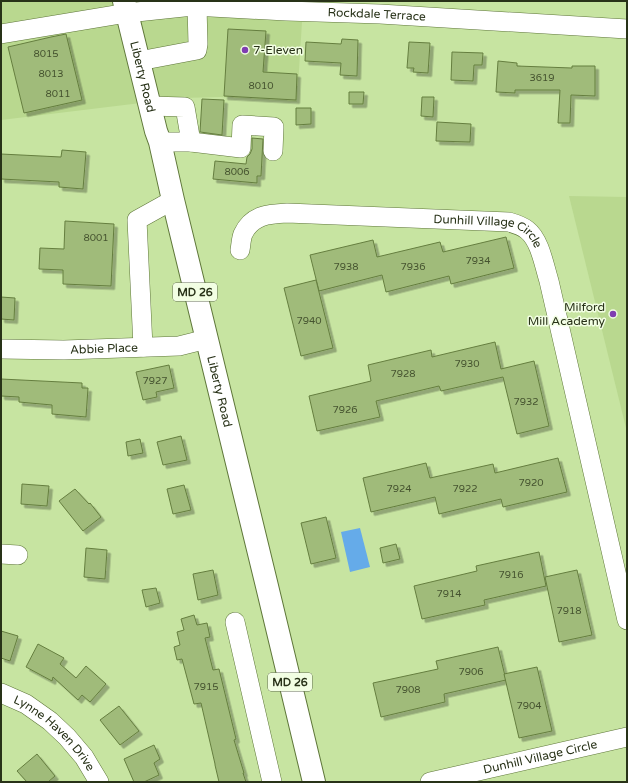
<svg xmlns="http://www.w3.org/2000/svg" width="628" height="783" font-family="'Varela Round',sans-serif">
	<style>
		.built { fill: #b9d88f }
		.water { fill: #65abe9 }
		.building { fill: #a0bb7a; stroke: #657e3f; filter: url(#shadow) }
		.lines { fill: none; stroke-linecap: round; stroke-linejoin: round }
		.minor-casing { stroke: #5e7639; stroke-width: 20 }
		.major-casing { stroke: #5e7639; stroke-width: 24 }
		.minor { stroke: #fff; stroke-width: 19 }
		.major { stroke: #fff; stroke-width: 22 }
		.poi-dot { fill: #7f3db1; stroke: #f2fee3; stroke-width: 1.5 }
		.labels { text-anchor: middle; stroke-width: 3; stroke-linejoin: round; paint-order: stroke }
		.number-label { font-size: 10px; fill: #465430 }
		.shield { fill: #f2fee3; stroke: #656f55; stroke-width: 1 }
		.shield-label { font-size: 11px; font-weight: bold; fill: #283218 }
		.street-label { font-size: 12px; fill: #283218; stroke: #f2fee3 }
		.poi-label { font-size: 12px; fill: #283218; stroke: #f2fee3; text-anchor: start }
	</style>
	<defs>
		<filter id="shadow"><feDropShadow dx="3.5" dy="3.5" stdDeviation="0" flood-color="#0004"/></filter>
	</defs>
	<rect width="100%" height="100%" fill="#c7e4a1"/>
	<g class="built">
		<polygon points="1,1 267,1 266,20 302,22 297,102 220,97 182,98 1,120"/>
		<polygon points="569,196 627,197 627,432"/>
	</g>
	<polygon class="water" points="360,528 370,567 350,572 341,532"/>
	<g class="building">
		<polygon points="228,29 266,31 263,72 297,74 296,100 224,96"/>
		<polygon points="66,34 82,100 24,113 8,47 51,37"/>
		<polygon points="342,39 358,40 357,76 340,75 341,63 305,61 306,42 341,44"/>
		<polygon points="409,42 430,43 428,73 413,72 414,68 407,68"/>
		<polygon points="452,52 483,53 482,65 474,65 473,81 451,80"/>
		<polygon points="498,61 517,63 517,66 572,68 572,66 595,66 595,96 571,95 570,123 558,123 560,90 515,90 515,93 496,92"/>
		<polygon points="349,92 364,92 363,104 349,104"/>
		<polygon points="422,97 434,97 433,117 421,116"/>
		<polygon points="202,99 224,100 222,135 200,132"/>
		<polygon points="296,108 311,108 311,124 296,125"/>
		<polygon points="437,122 471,124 470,142 436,141"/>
		<polygon points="252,138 263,139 261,176 257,176 257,183 213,179 215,161 246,164 247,157 250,154 252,149"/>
		<polygon points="62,150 86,152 83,189 59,187 59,182 1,179 1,154 61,157"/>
		<polygon points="65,221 114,224 111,286 63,284 63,270 39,269 40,248 64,249"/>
		<polygon points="506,237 514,268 451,284 449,276 386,292 382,275 319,291 310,255 373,240 377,257 440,242 443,252"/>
		<polygon points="316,280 333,348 301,356 284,288"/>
		<polygon points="1,297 15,298 14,320 1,319"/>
		<polygon points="495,342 501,369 534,361 549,426 517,434 503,377 441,391 439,386 376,401 380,417 317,431 309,396 371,381 368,365 431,350 432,357"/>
		<polygon points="169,365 174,388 156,392 157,397 143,400 136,372"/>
		<polygon points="1,379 82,383 82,388 88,388 86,417 52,414 52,405 19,402 19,397 1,396"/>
		<polygon points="181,436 187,460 163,465 157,442"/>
		<polygon points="140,439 143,453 128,456 126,442"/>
		<polygon points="558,458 567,492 503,507 501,499 439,514 435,497 371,512 363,478 426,463 430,478 493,464 495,473"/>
		<polygon points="22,484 49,486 47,506 21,504"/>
		<polygon points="184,485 191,510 173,514 167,489"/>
		<polygon points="75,489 89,504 90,503 101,517 83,531 59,501"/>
		<polygon points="326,517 336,558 311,564 301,523"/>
		<polygon points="396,544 400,559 383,563 380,548"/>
		<polygon points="86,548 107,550 105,579 84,577"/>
		<polygon points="539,552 546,586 484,600 485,605 422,619 414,586 477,571 476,566"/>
		<polygon points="213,570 218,595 198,600 193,574"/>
		<polygon points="577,570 592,635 559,642 545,577"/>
		<polygon points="156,588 160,603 146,607 142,590"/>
		<polygon points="194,615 197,625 207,623 210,637 205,638 213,670 219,669 236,739 234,740 244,773 243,773 246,782 219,782 215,765 215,764 201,703 194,704 182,659 177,660 174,647 180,645 177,632 184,630 181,619"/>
		<polygon points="1,631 18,636 10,661 1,658"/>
		<polygon points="38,644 64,658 60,664 76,678 86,666 106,684 90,702 82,695 78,700 53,677 52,681 26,667"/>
		<polygon points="498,647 506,680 444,694 445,702 381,717 373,683 438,669 436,661"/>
		<polygon points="537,667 552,731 519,738 504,674"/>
		<polygon points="119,706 139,731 120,745 100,720"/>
		<polygon points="154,745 160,759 154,763 159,775 144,782 134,782 124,759"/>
		<polygon points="37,754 55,776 48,782 27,782 17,771"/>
	</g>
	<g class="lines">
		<defs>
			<g id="minor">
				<path id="s1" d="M1 34 127 13 193 6 286 11 380 14 627 29"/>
				<polyline points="139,61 197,50 198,44 197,6"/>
				<polyline points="150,106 185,107 191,142"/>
				<polyline points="160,142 191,142 241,148 242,125 274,127 273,151"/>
				<path id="s2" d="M240 250C241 245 241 239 243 234 252 215 268 214 287 213L509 222C516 224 522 226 527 230 540 240 544 265 549 281L627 620"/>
				<polyline points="143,347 137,220 173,200"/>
				<path id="s3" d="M1 349 64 350 179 346 207 339"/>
				<polyline points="1,554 18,555"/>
				<polyline points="235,622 272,782"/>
				<path id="s4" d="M1 693 26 704 50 721 67 737 84 757 99 782"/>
				<path id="s5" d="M430 782 627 737"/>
			</g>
			<g id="major">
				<path id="s6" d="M124 1 156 131 160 142 173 200 266 582 314 782"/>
			</g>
		</defs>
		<use href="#minor" class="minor-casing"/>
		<use href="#major" class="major-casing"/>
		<use href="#minor" class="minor"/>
		<use href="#major" class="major"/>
	</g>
	<g class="poi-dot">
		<circle cx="245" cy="50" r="4"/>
		<circle cx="613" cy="314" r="4"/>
	</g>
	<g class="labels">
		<g class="number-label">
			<text x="46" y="57">8015</text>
			<text x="51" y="77">8013</text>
			<text x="542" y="81">3619</text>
			<text x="261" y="89">8010</text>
			<text x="58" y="97">8011</text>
			<text x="237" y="175">8006</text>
			<text x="96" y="241">8001</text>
			<text x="478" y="264">7934</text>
			<text x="346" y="270">7938</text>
			<text x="413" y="270">7936</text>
			<text x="309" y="324">7940</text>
			<text x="467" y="367">7930</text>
			<text x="403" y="377">7928</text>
			<text x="155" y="384">7927</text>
			<text x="526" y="405">7932</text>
			<text x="345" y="413">7926</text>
			<text x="531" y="486">7920</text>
			<text x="399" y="492">7924</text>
			<text x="465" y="492">7922</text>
			<text x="511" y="578">7916</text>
			<text x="449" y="597">7914</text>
			<text x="569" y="614">7918</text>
			<text x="471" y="675">7906</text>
			<text x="206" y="690">7915</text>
			<text x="408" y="693">7908</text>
			<text x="529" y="709">7904</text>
		</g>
		<g class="shield">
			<rect x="173" y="283" width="44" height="18" rx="3"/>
			<rect x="268" y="673" width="44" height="18" rx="3"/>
		</g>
		<g class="shield-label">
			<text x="195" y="296">MD 26</text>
			<text x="290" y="686">MD 26</text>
		</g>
		<g class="street-label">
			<text dy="4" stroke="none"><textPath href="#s1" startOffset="378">Rockdale Terrace</textPath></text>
			<text dy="4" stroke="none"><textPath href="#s6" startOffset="78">Liberty Road</textPath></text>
			<text dy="4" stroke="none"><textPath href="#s2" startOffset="273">Dunhill Village Circle</textPath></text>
			<text dy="4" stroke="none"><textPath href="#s3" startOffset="103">Abbie Place</textPath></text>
			<text dy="4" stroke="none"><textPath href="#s6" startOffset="402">Liberty Road</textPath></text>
			<text dy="4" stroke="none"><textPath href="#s4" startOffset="68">Lynne Haven Drive</textPath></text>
			<text dy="4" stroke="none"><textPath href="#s5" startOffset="113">Dunhill Village Circle</textPath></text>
		</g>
		<g class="poi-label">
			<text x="253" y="54">7-Eleven</text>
			<text x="605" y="311" text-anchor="end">Milford<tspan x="605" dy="14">Mill Academy</tspan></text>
		</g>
	</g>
	<rect width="628" height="783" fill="none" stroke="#283218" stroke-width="4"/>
</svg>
